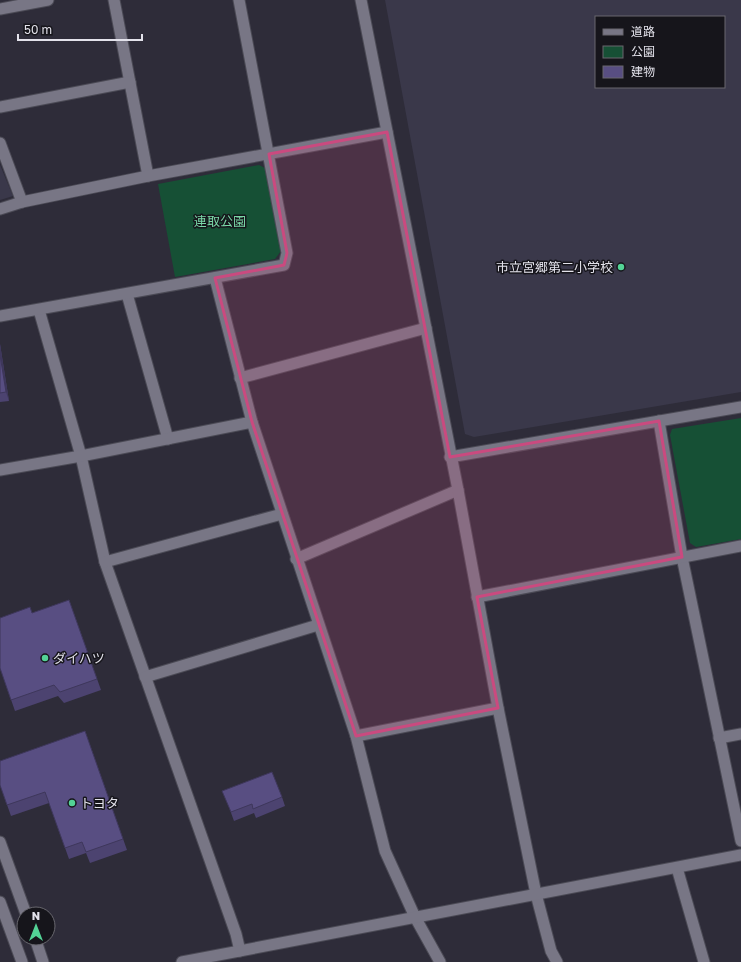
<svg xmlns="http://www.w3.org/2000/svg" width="741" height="962" font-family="'Golos Text','Noto Sans JP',sans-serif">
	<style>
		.built { fill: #3a384a; fill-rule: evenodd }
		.green { fill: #165035 }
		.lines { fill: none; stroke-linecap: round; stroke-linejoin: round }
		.minor-casing { stroke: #4b4a55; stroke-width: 13 }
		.tertiary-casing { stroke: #4b4a55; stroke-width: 13 }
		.minor { stroke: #787685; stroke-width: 11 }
		.tertiary { stroke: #787685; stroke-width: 11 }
		.wall { fill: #4c4370 }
		.shaded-wall { fill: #3e375b }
		.building { fill: #584e82; stroke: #3e375b }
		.marked { fill: #ca4a7f; fill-opacity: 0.2; stroke: #ca4a7f; stroke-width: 3; stroke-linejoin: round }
		.poi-dot { fill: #53d396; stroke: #16151b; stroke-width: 1.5 }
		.labels { text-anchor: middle; stroke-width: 3; stroke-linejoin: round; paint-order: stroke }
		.park-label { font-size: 13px; fill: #7ad7a7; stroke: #16151b }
		.poi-label { font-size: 13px; fill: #e3e2eb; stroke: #16151b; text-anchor: start }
	</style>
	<rect width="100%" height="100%" fill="#2e2c39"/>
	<g class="built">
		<path d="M385 0H741V392L474 437 465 434ZM596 17H724V87H596Z"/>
		<polygon points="0,165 13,196 0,200"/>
	</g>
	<g class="green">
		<polygon points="259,165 265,168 281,251 275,259 175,277 158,184"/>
		<polygon points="741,418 741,539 696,547 690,543 670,435 672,429"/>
	</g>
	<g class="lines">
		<defs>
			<g id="minor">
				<polyline points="114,0 148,176"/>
				<polyline points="0,9 48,0"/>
				<polyline points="0,107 130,82"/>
				<polyline points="0,143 22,202"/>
				<polyline points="0,209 22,202 148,176 387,132"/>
				<polyline points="215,278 252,422 356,736 385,851 415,917 440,962"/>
				<polyline points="127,294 168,439"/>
				<polyline points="39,310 81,456 105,562 236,934 240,951"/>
				<polyline points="0,316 284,265 287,253 239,0"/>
				<polyline points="240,378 426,328"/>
				<polyline points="659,421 682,557 741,841"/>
				<polyline points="450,457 741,407"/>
				<polyline points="0,470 81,456 252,422"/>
				<polyline points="296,559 458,490"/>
				<polyline points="105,562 282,514"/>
				<polyline points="477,597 741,546"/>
				<polyline points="145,677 318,625"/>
				<polyline points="356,736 498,708"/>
				<polyline points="719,738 741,734"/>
				<polyline points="677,868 704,962"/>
			</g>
			<g id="tertiary">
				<polyline points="361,0 458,490 498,708 536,894 551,951 557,962"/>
				<polyline points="0,842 26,914"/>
				<polyline points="0,902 22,962"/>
				<polyline points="35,938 43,962"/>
				<polyline points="182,962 741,855"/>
			</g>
		</defs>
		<use href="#minor" class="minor-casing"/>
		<use href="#tertiary" class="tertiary-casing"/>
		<use href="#minor" class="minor"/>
		<use href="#tertiary" class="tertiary"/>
	</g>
	<g class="wall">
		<polygon points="0,344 9,401 0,402"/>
		<polygon points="69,600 101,690 64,703 58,696 15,711 0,668 32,613"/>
		<polygon points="85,731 127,850 90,863 86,853 69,859 49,803 11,816 0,785"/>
		<polygon points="282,797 285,806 256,818 254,813 234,821 226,799"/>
	</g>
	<polygon class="shaded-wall" points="0,344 9,401 6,392 0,355"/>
	<g class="building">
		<polygon points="0,355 6,392 0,393"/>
		<polygon points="69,600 97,679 60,692 54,685 11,700 0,668 0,618 30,607 32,613"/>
		<polygon points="85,731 123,839 86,852 82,842 65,848 45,792 7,805 0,785 0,761"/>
		<polygon points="272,772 282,797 253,809 252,804 231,812 222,791"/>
	</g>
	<path class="marked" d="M387 132 450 457 659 421 682 557 477 597 498 708 356 736 252 422 215 278 284 265 287 253 269 154Z"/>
	<g class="poi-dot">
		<circle cx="621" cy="267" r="4"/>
		<circle cx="45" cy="658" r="4"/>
		<circle cx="72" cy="803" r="4"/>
	</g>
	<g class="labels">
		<g class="park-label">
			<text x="220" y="226">連取公園</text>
		</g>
		<g class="poi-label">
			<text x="613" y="272" text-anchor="end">市立宮郷第二小学校</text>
			<text x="53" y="663">ダイハツ</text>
			<text x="80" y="808">トヨタ</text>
		</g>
	</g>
	<rect x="595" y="16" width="130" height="72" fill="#16151b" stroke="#68676e"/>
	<rect x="603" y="29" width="20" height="6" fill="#787685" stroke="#68676e"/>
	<text x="631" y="36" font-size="12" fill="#e3e2eb">道路</text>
	<rect x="603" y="46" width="20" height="12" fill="#165035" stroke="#68676e"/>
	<text x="631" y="56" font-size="12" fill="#e3e2eb">公園</text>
	<rect x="603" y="66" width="20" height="12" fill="#584e82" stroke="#68676e"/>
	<text x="631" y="76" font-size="12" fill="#e3e2eb">建物</text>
	<g transform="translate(36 926)"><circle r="19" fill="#16151b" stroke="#68676e"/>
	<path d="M0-3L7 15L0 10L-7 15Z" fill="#53d396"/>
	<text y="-6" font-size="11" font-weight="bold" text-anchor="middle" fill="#e3e2eb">N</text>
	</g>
	<path d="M18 34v6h124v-6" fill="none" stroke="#e3e2eb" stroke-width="2"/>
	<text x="24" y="34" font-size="12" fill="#e3e2eb" stroke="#16151b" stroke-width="3" paint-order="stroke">50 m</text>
</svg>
